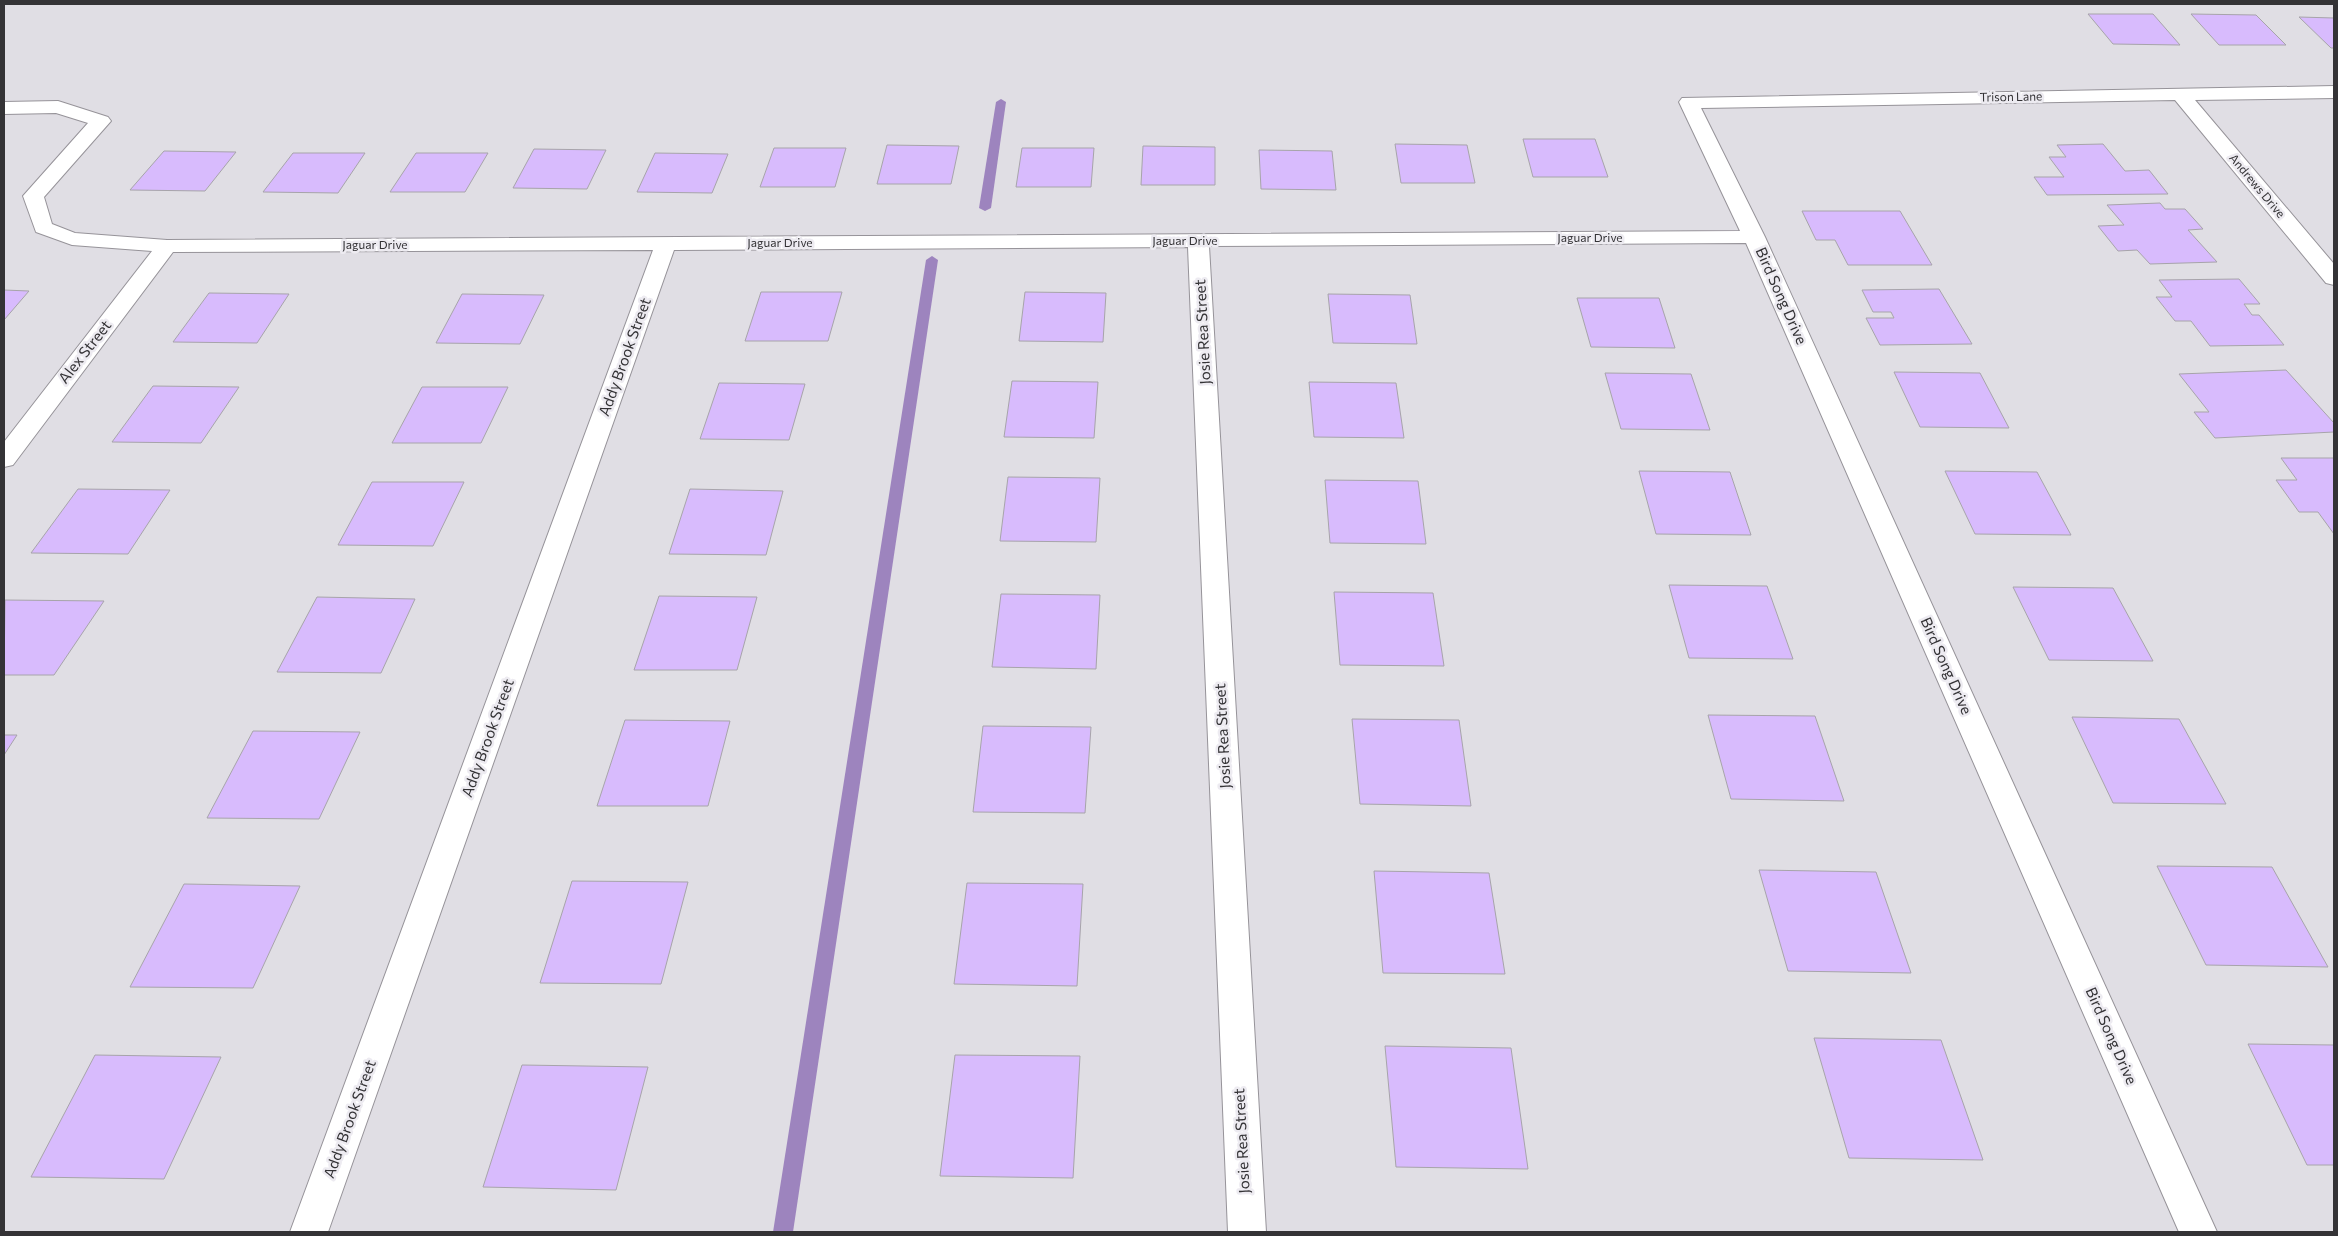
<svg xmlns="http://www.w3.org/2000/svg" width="2338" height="1236" font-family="Commissioner,sans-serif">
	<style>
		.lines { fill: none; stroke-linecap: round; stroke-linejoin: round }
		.stream { fill: #9d84be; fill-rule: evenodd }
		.building { fill: #d8bbfd; stroke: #a7a4aa }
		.street-casing { stroke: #969399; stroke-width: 2 }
		.street { fill: #fff; fill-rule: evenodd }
		.labels { text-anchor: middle; stroke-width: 5; stroke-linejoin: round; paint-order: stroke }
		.far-street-label { font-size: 12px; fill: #343336; stroke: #edebf1 }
		.street-label { font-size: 15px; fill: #343336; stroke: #edebf1 }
	</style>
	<rect width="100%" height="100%" fill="#e0dee4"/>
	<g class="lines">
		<g class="stream">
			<polygon points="1001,99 1006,102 991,208 985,211 979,208 996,102"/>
			<polygon points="932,256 938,260 793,1232 773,1232 926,260"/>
		</g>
	</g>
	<g class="building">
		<polygon points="2088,14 2153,14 2180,45 2113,44"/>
		<polygon points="2191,14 2256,15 2286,45 2219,45"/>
		<polygon points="2299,17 2334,18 2334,48 2331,48"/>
		<polygon points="1523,139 1595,139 1608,177 1533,177"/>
		<polygon points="1395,144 1467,145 1475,183 1401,183"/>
		<polygon points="2103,144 2125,171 2149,170 2168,194 2047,195 2034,177 2064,177 2049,157 2066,157 2057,145"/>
		<polygon points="887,145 959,146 951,184 877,184"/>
		<polygon points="1143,146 1215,147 1215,185 1141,185"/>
		<polygon points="774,148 846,148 835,187 760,187"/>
		<polygon points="1022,148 1094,148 1091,187 1016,187"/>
		<polygon points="534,149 606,150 587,189 513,188"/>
		<polygon points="1259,150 1332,151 1336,190 1261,189"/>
		<polygon points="164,151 236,152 205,191 130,190"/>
		<polygon points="293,153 365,153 338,193 263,192"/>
		<polygon points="416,153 488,153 465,192 390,192"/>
		<polygon points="655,153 728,154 712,193 637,192"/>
		<polygon points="2160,203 2165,209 2185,209 2203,229 2188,230 2217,262 2150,264 2137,250 2118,251 2098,226 2124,225 2107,205"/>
		<polygon points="1802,211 1900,211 1932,265 1848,265 1835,240 1816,240"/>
		<polygon points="2239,279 2260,304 2244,304 2252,315 2259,315 2284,345 2210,346 2191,321 2175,321 2156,297 2172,297 2159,280"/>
		<polygon points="1939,289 1972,344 1880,345 1866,318 1894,318 1891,312 1873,312 1862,290"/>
		<polygon points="4,290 29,291 4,320"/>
		<polygon points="761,292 842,292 828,341 745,341"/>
		<polygon points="1025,292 1106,293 1103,342 1019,341"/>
		<polygon points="209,293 289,294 257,343 173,342"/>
		<polygon points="462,294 544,295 520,344 436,343"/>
		<polygon points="1328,294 1410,295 1417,344 1333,343"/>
		<polygon points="1577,298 1659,298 1675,348 1591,347"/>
		<polygon points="2286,370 2334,423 2334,432 2215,438 2194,412 2209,412 2179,374"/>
		<polygon points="1894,372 1980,373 2009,428 1920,427"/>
		<polygon points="1605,373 1691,374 1710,430 1621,429"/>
		<polygon points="1012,381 1098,382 1094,438 1004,437"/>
		<polygon points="1309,382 1396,383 1404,438 1314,437"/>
		<polygon points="719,383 805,384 789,440 700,439"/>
		<polygon points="153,386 239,387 201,443 112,442"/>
		<polygon points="422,387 508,387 481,443 392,443"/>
		<polygon points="2281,458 2334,458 2334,534 2318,512 2299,512 2276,480 2297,480"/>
		<polygon points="1639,471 1730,472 1751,535 1656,534"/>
		<polygon points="1945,471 2037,472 2071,535 1975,534"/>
		<polygon points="1008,477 1100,478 1096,542 1000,541"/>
		<polygon points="1325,480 1418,481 1426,544 1330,543"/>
		<polygon points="372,482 464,482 433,546 338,545"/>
		<polygon points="78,489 170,490 128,554 31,553"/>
		<polygon points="690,489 783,491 766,555 669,554"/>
		<polygon points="1669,585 1767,586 1793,659 1689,658"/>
		<polygon points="2013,587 2113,588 2153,661 2049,660"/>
		<polygon points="1334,592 1433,593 1444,666 1340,665"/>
		<polygon points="1001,594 1100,595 1096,669 992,667"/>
		<polygon points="659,596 757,597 737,670 634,670"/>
		<polygon points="317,597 415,599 381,673 277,672"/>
		<polygon points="5,600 104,601 54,675 4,675"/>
		<polygon points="1708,715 1815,716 1844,801 1731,799"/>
		<polygon points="2072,717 2179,719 2226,804 2113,803"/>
		<polygon points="1352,719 1459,720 1471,806 1360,804"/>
		<polygon points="625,720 730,721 708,806 597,806"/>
		<polygon points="983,726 1091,727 1085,813 973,812"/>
		<polygon points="253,731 360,732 319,819 207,818"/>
		<polygon points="4,735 17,735 4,755"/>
		<polygon points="2157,866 2272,867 2328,967 2206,965"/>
		<polygon points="1759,870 1876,872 1911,973 1788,971"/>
		<polygon points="1374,871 1489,873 1505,974 1383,973"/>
		<polygon points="572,881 688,882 661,984 540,983"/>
		<polygon points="967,883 1083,884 1077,986 954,984"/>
		<polygon points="184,884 300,886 253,988 130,987"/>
		<polygon points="1814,1038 1941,1040 1983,1160 1849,1158"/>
		<polygon points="2248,1044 2334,1045 2334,1165 2307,1165"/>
		<polygon points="1385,1046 1511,1048 1528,1169 1396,1167"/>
		<polygon points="95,1055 221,1057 164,1179 31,1177"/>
		<polygon points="955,1055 1080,1056 1073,1178 940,1176"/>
		<polygon points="522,1065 648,1067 616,1190 483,1187"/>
	</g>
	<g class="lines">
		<defs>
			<polygon id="street" points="2334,86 2334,98 2195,100 2334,264 2334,285 2326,283 2175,100 1701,108 1765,237 2217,1232 2179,1232 1746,243 1209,246 1266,1232 1228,1232 1188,247 674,250 328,1232 290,1232 653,250 173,252 13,465 4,467 4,442 152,251 72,245 36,232 23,196 88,123 56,113 4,114 4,102 58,101 108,117 111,121 44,197 52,224 75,233 167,240 1740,231 1679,102 1682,98"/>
		</defs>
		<use href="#street" class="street-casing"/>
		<use href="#street" class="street"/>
	</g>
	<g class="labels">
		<g class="far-street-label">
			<text transform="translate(2011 97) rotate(-1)" y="4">Trison Lane</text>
			<text transform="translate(2257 186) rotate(50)" y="4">Andrews Drive</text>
			<text x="1590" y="242">Jaguar Drive</text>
			<text x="1185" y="245">Jaguar Drive</text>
			<text x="780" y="247">Jaguar Drive</text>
			<text x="375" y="249">Jaguar Drive</text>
		</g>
		<g class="street-label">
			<text transform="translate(1781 296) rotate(66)" y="5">Bird Song Drive</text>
			<text transform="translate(1203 332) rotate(-93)" y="5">Josie Rea Street</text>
			<text transform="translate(85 352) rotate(-52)" y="5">Alex Street</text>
			<text transform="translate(625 357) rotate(-70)" y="5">Addy Brook Street</text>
			<text transform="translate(1946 666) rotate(66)" y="5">Bird Song Drive</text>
			<text transform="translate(1223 736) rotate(-93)" y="5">Josie Rea Street</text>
			<text transform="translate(488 738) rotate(-70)" y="5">Addy Brook Street</text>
			<text transform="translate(2111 1036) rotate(66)" y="5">Bird Song Drive</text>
			<text transform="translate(350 1119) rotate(-70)" y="5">Addy Brook Street</text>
			<text transform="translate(1242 1141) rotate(-93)" y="5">Josie Rea Street</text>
		</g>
	</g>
	<rect width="2338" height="1236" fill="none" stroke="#343336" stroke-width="10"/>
</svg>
